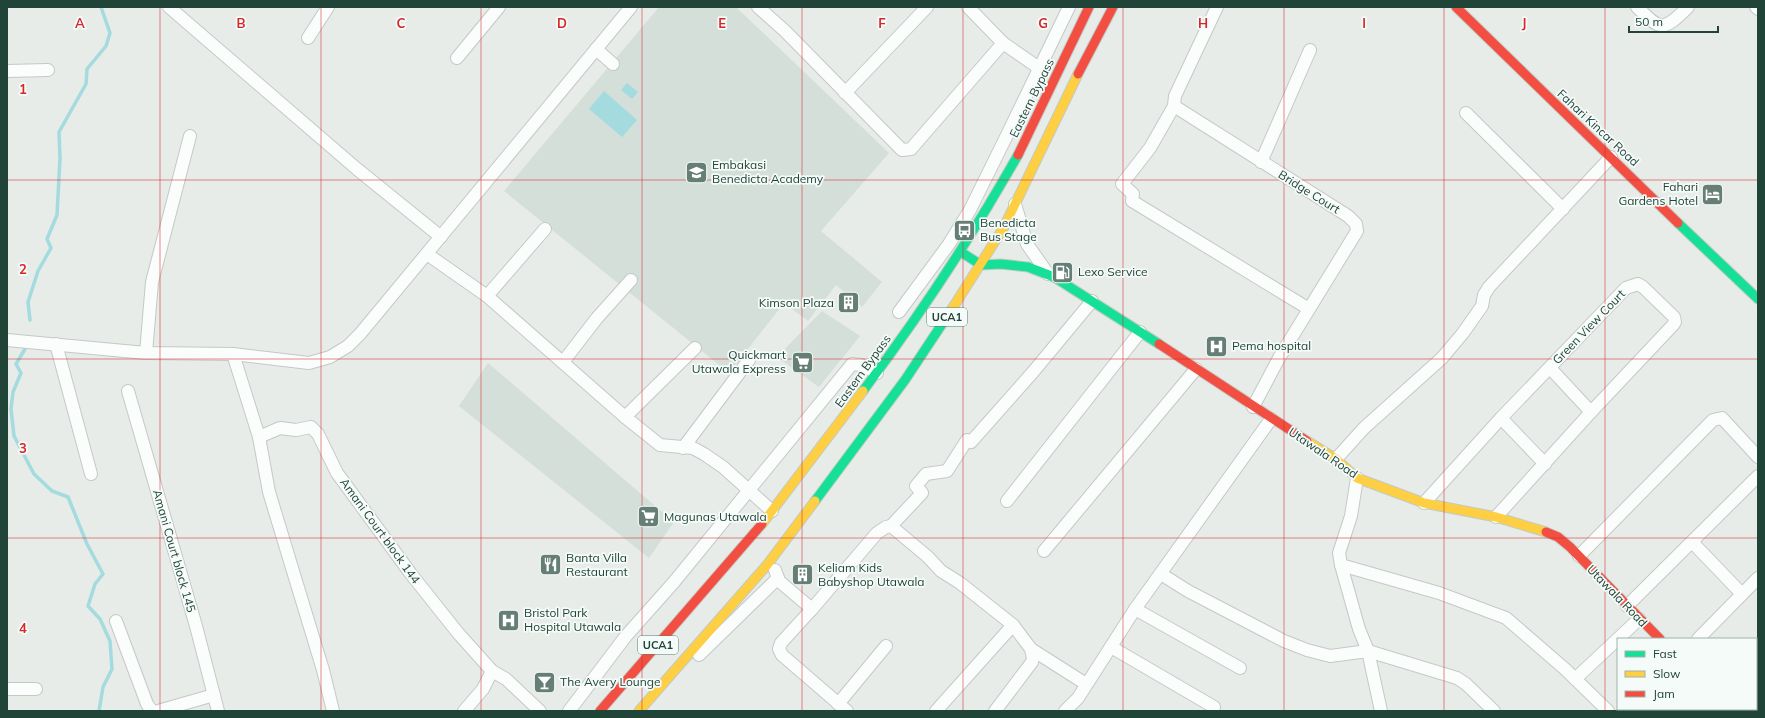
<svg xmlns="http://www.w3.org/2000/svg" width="1765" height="718" font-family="Mulish,sans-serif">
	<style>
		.built { fill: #d4dfd9 }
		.water { fill: #a3dbde }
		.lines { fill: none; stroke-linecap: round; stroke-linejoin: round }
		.stream { stroke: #a3dbde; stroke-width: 3.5 }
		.street-casing { stroke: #c4c9c6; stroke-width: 14 }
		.fast-casing { stroke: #c2cac6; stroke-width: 11 }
		.slow-casing { stroke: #c2cac6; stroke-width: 11 }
		.jam-casing { stroke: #c2cac6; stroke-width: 11 }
		.street { stroke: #fbfcfc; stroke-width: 12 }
		.fast { stroke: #16e098; stroke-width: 9 }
		.slow { stroke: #ffcf43; stroke-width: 9 }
		.jam { stroke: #f24e42; stroke-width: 9 }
		.grid { fill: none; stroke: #d62828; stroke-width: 1; stroke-opacity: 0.55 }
		.labels { text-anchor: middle; stroke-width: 3.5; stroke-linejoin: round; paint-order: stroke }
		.shield { fill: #f5fbf8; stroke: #617b72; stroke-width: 1 }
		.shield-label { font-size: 11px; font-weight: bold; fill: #214438 }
		.street-label { font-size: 12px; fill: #214438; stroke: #f5fbf8 }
		.poi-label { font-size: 12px; fill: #214438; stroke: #f5fbf8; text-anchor: start }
		.grid-label { font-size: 13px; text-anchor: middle; font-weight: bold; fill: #d62828; stroke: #f5fbf8; stroke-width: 3.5; stroke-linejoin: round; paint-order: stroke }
	</style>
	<rect width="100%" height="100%" fill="#e7ece9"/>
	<g class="built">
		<polygon points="659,7 736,7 889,153 821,231 882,282 862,307 836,285 808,321 784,303 729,373 504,191"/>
		<polygon points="822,311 860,336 819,387 777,357"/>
		<polygon points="488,363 674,522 649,558 459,406"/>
	</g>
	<g class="water">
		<polygon points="627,83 638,92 632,99 621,90"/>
		<polygon points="604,91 637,120 622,137 589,109"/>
	</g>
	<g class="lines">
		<g class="stream">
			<polyline points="30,320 28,302 38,271 51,248 47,239 57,215 60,158 59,132 86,84 87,69 106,46 110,33 101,7"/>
			<polyline points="25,349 16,364 21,373 13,392 11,409 14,436 34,474 52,491 68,497 87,544 103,574 95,584 88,606 100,619 110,641 112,669 103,687 99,711"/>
		</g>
		<defs>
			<g id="street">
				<polyline points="169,7 357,169 441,237"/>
				<polyline points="758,7 785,31 902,150 911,149 1003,43"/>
				<polyline points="968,7 1003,43 1039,68"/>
				<polyline points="1217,7 1175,96 1174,106 1348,216 1356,224 1357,231 1279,358 1253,407"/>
				<path d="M1637 7C1661 31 1663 32 1688 7"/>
				<polyline points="1756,7 1758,9"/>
				<polyline points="308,38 328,7"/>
				<polyline points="596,49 613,64"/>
				<polyline points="457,58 499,7"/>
				<polyline points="7,71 48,70"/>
				<polyline points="845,93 927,7"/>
				<polyline points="1174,106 1150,148 1122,184 1133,194 1132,201 1309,309"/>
				<polyline points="1466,113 1563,209"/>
				<polyline points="1261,162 1310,50"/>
				<polyline points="1015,204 1027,244 1048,274"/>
				<polyline points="427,254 487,296 625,417 660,445 693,448 704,454 723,467 772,511"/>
				<polyline points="487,296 545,229"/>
				<polyline points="899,312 949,244 970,210 1009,131 1069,7"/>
				<polyline points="7,340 146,353 233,354 309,363 330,357 348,346 360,334 631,7"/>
				<polyline points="56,344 91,474"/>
				<polyline points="146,353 152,282 190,136"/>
				<polyline points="233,354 259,437 269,492 323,670 333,711"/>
				<polyline points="563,362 597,318 631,280"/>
				<polyline points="1550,368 1591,412"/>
				<polyline points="128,391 196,626 218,711"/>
				<polyline points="625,417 695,348"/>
				<polyline points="1501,418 1545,464"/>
				<polyline points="259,437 280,428 296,430 311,427 318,434 337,473 411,574 458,633 492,671 506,679 540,711"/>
				<polyline points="683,448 749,360"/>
				<polyline points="1336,459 1364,428 1442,358 1463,333 1482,306 1484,295 1489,287 1611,157"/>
				<polyline points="1357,478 1351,516 1339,553 1341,565 1359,629 1368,651 1381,711"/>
				<polyline points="1007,501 1140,332"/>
				<polyline points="1424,503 1501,418 1626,288 1638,284 1643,287 1674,317 1675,322 1673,325 1591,412 1496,517"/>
				<polyline points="891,526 922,493 916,486 926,474 947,471 967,440 971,442 1033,372 1092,301"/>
				<polyline points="1692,542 1742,594"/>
				<polyline points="1044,551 1196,369"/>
				<polyline points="1579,556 1713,420 1722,418 1758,457"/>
				<polyline points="1341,565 1439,593 1506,618 1565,669 1608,711"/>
				<polyline points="775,570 779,581 812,609"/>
				<polyline points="1161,574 1188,591 1284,641 1307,650 1330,656 1368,651 1457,678 1466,684 1494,711"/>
				<polyline points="1627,606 1758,476"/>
				<polyline points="1135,609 1240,668"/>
				<polyline points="116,621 147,704 152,711"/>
				<polyline points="1698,639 1758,578"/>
				<polyline points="1111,647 1214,707"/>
				<polyline points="1031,649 1086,684"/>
				<polyline points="699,655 778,578"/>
				<polyline points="1575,679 1639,619"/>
				<polyline points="7,689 36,689"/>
				<polyline points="838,704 886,646"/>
				<polyline points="1734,709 1736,711"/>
				<polyline points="158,711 214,695"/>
				<polyline points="464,711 483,689 492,671"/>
				<polyline points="569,711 626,636 674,582 852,364 861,365 877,373"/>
				<polyline points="847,711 782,655 779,649 781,643 812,609 877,533 886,527 891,526 928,557 941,571 960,583 1013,625 1031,649 1033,658 1032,662 995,711"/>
				<polyline points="936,711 1013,625"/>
				<polyline points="1065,711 1078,698 1135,609 1271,419"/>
			</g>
			<g id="fast">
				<polyline points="1678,223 1758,299"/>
				<polyline points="961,252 981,265 1001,264 1028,267 1054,277 1159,344"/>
				<path d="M863 391C920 315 971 238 1018 155"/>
				<polyline points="815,501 905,380 952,309"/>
			</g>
			<g id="slow">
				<polyline points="952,309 1004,227 1078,74"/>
				<polyline points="1307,441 1336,459 1357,478 1424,503 1496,517 1546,532"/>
				<polyline points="762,524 863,391"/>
				<polyline points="639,711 767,565 815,501"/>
			</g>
			<g id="jam">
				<polyline points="1456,7 1678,223"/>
				<polyline points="1078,74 1113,7"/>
				<polyline points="1018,155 1089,7"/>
				<polyline points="1159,344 1307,441"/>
				<polyline points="1546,532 1558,537 1570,547 1660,639"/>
				<polyline points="600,711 762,524"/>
			</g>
		</defs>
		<use href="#street" class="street-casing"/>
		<use href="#fast" class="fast-casing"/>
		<use href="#slow" class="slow-casing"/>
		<use href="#jam" class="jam-casing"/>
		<use href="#street" class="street"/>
		<use href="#fast" class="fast"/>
		<use href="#slow" class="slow"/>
		<use href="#jam" class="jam"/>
	</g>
	<path class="grid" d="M160 7V711M321 7V711M481 7V711M642 7V711M802 7V711M963 7V711M1123 7V711M1284 7V711M1444 7V711M1605 7V711M7 180H1758M7 359H1758M7 538H1758"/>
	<defs>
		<symbol id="school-square" viewBox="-11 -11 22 22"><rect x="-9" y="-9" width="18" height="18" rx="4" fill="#667f76" stroke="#f5fbf8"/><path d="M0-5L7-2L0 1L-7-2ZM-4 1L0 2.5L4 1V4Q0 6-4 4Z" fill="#fff"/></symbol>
		<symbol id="hotel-square" viewBox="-11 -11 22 22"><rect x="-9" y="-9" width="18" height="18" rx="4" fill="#667f76" stroke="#f5fbf8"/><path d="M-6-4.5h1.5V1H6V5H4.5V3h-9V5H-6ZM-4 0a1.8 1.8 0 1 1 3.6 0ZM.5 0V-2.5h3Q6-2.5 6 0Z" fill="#fff"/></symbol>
		<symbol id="bus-square" viewBox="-11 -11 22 22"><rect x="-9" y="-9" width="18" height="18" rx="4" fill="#667f76" stroke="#f5fbf8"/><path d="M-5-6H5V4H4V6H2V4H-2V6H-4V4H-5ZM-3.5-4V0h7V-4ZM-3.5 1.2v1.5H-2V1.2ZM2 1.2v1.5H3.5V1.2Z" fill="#fff"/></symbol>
		<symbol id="fuel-square" viewBox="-11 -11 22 22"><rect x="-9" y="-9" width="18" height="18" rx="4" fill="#667f76" stroke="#f5fbf8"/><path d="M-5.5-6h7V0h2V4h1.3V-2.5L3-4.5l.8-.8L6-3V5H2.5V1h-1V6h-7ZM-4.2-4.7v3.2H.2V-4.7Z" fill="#fff"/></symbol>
		<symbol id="building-square" viewBox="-11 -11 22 22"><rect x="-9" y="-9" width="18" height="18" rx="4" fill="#667f76" stroke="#f5fbf8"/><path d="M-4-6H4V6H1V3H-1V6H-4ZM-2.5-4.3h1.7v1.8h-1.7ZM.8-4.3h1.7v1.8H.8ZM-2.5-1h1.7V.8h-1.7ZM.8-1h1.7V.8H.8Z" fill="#fff"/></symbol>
		<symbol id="hospital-square" viewBox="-11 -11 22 22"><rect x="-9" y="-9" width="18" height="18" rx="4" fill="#667f76" stroke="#f5fbf8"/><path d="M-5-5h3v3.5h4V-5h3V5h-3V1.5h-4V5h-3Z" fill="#fff"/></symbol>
		<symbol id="supermarket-square" viewBox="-11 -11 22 22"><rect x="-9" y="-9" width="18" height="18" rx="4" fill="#667f76" stroke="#f5fbf8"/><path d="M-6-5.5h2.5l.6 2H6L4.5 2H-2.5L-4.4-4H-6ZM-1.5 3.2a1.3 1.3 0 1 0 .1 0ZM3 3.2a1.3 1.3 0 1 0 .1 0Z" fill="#fff"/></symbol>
		<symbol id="restaurant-square" viewBox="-11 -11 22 22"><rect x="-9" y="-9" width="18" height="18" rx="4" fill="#667f76" stroke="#f5fbf8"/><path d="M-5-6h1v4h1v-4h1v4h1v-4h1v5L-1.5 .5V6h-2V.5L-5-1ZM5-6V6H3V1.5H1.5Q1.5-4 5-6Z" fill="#fff"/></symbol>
		<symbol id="bar-square" viewBox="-11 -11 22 22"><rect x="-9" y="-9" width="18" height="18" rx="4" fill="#667f76" stroke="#f5fbf8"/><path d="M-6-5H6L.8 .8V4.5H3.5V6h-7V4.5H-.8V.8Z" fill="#fff"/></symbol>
	</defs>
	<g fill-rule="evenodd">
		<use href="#school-square" x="684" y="160" width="25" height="25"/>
		<use href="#hotel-square" x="1700" y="182" width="25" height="25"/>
		<use href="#bus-square" x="952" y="218" width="25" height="25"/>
		<use href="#fuel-square" x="1050" y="260" width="25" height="25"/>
		<use href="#building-square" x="836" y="290" width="25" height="25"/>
		<use href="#hospital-square" x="1204" y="334" width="25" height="25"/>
		<use href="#supermarket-square" x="790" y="350" width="25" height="25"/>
		<use href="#supermarket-square" x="636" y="504" width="25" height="25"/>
		<use href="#restaurant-square" x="538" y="552" width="25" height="25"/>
		<use href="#building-square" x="790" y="562" width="25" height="25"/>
		<use href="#hospital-square" x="496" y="608" width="25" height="25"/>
		<use href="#bar-square" x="532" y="670" width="25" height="25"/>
	</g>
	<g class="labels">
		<g class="shield">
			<rect x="927" y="308" width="40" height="18" rx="3"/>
			<rect x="638" y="636" width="40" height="18" rx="3"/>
		</g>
		<g class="shield-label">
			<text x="947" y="321">UCA1</text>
			<text x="658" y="649">UCA1</text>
		</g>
		<g class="street-label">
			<text transform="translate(1032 98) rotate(-64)" y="4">Eastern Bypass</text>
			<text transform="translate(1598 128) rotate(43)" y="4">Fahari Kincar Road</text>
			<text transform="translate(1309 192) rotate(32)" y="4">Bridge Court</text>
			<text transform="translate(1589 327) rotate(-46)" y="4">Green View Court</text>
			<text transform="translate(863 371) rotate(-54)" y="4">Eastern Bypass</text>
			<text transform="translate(1323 453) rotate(34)" y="4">Utawala Road</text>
			<text transform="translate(380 531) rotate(54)" y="4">Amani Court block 144</text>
			<text transform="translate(174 551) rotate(74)" y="4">Amani Court block 145</text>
			<text transform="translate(1617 596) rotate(46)" y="4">Utawala Road</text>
		</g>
		<g class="poi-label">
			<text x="712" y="169">Embakasi<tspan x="712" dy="14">Benedicta Academy</tspan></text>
			<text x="1698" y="191" text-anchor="end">Fahari<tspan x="1698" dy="14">Gardens Hotel</tspan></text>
			<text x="980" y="227">Benedicta<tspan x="980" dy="14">Bus Stage</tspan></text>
			<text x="1078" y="276">Lexo Service</text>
			<text x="834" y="307" text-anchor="end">Kimson Plaza</text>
			<text x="1232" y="350">Pema hospital</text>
			<text x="786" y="359" text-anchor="end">Quickmart<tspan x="786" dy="14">Utawala Express</tspan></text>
			<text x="664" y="521">Magunas Utawala</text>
			<text x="566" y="562">Banta Villa<tspan x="566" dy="14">Restaurant</tspan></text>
			<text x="818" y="572">Keliam Kids<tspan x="818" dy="14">Babyshop Utawala</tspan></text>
			<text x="524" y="617">Bristol Park<tspan x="524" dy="14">Hospital Utawala</tspan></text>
			<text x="560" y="686">The Avery Lounge</text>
		</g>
	</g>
	<g class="grid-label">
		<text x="80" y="28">A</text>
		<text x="241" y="28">B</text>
		<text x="401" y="28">C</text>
		<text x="562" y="28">D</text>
		<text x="722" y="28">E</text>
		<text x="882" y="28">F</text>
		<text x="1043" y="28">G</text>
		<text x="1203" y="28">H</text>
		<text x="1364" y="28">I</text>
		<text x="1524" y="28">J</text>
		<text x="23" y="94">1</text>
		<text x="23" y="274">2</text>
		<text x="23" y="453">3</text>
		<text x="23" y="633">4</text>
	</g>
	<rect width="1765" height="718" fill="none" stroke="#214438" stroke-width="16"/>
	<rect x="1617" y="638" width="140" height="72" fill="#f5fbf8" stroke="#a0b2ab"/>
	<rect x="1625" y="651" width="20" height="6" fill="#16e098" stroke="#a0b2ab"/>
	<text x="1653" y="658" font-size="12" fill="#214438">Fast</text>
	<rect x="1625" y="671" width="20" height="6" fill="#ffcf43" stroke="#a0b2ab"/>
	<text x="1653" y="678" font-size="12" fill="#214438">Slow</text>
	<rect x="1625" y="691" width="20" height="6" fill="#f24e42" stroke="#a0b2ab"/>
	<text x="1653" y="698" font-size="12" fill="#214438">Jam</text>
	<path d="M1629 26v6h89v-6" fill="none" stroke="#214438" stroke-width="2"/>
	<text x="1635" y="26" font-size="12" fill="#214438" stroke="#f5fbf8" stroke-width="3" paint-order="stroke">50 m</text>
</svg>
